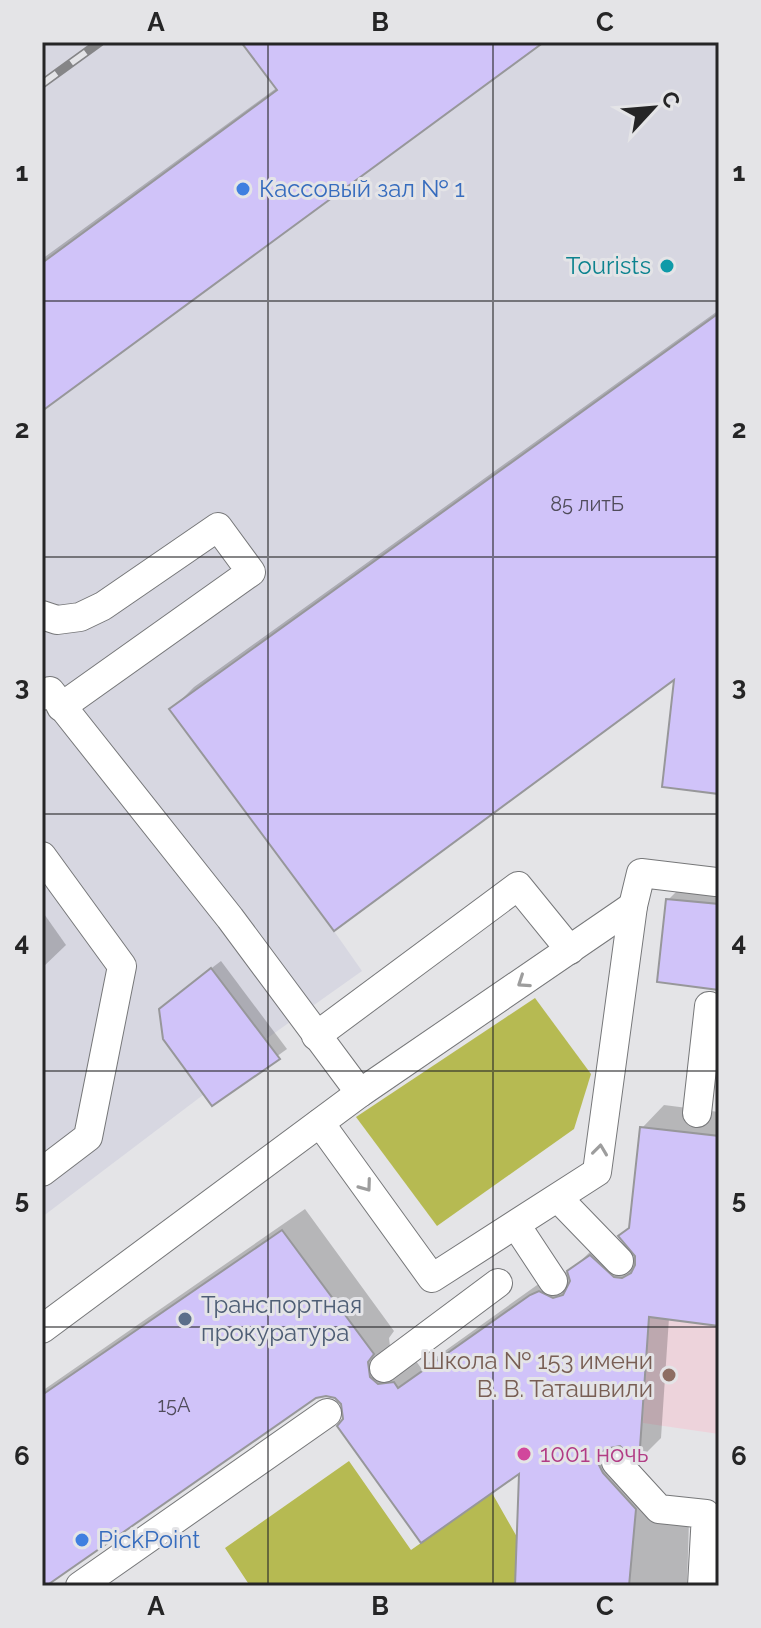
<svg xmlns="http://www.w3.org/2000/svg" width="761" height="1628" font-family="Raleway,sans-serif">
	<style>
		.built { fill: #d7d7e1 }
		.education { fill: #edd3db }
		.forest { fill: #b6ba52 }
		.shadow { fill: #0003 }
		.building { fill: #d0c3f9; stroke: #97979a; stroke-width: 2 }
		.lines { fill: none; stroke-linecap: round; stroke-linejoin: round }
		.lane-casing { stroke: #767779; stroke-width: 30 }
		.lane { stroke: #fff; stroke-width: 28 }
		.rail-casing { stroke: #858587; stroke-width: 9 }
		.rail { stroke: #e4e4e7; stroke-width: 6; stroke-dasharray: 18; stroke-linecap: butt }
		.oneway { stroke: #9d9d9d }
		.grid { fill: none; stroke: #252526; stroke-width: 2; stroke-opacity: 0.55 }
		.shop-dot { fill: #3f7fe0; stroke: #e4e4e7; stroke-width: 3 }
		.culture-dot { fill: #0f9aa8; stroke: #e4e4e7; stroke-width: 3 }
		.service-dot { fill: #5c6f8a; stroke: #e4e4e7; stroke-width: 3 }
		.education-dot { fill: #8d6e63; stroke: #e4e4e7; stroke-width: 3 }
		.hotel-dot { fill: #d1479c; stroke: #e4e4e7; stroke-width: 3 }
		.labels { text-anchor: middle; stroke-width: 6; stroke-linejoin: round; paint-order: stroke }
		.number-label { font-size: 20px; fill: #504c5b }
		.shop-label { font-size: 24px; fill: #366cbe; stroke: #e4e4e7; text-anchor: start }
		.culture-label { font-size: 24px; fill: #0d838f; stroke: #e4e4e7; text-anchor: end }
		.service-label { font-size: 24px; fill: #4e5e75; stroke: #e4e4e7; text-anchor: start }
		.education-label { font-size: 24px; fill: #785e54; stroke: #e4e4e7; text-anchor: end }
		.hotel-label { font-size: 24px; fill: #b23c85; stroke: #e4e4e7; text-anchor: start }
		.neatline { fill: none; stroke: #252526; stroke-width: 3 }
		.grid-label { font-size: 26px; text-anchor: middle; font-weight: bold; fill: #252526 }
	</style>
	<rect width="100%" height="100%" fill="#e4e4e7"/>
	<polygon class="built" points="42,42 719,42 719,647 334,931 362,971 266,1039 280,1059 212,1106 203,1095 42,1217"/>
	<polygon class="education" points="606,1312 719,1326 719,1434 643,1423 645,1380 594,1371"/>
	<g class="forest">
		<polygon points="535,998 591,1074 574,1129 437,1226 356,1117"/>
		<polygon points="349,1461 411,1550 492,1493 517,1537 515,1586 250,1586 225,1548"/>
	</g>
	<g class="shadow">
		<polygon points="244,42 541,42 42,408 42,259 278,87"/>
		<polygon points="719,310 719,792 677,676 172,709 194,687"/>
		<polygon points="690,878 719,881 719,988 668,900"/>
		<polygon points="42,911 66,945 42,968"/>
		<polygon points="221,961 287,1049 212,1103 170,1000"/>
		<polygon points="664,1105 719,1112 719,1324 669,1318 661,1438 639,1460 629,1448 622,1446 657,1486 654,1519 689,1520 687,1586 517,1586 521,1470 345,1420 342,1401 334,1395 316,1396 42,1586 42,1391 305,1209 394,1331 389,1338 391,1355 416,1361 421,1368 554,1273 562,1270 568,1273 592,1250 613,1235 628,1248 630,1246 621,1236 631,1226 642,1128"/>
	</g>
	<g class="building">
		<polygon points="241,42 544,42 42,411 42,263 277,90"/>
		<polygon points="719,313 719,794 662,787 674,680 334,931 169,709"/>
		<polygon points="666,899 719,904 719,990 657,982"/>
		<polygon points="211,968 280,1059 212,1106 163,1039 159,1009"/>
		<polygon points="640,1127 719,1136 719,1326 649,1317 639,1462 620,1446 605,1449 600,1456 599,1465 603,1473 636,1509 629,1586 515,1586 519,1474 421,1543 337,1426 343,1419 341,1404 335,1398 326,1396 316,1398 46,1586 42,1586 42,1395 282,1230 374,1354 368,1362 370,1377 378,1384 394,1382 398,1388 530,1295 539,1291 553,1298 563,1295 570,1281 567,1271 590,1255 614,1277 622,1278 631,1273 635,1265 635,1256 618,1236 629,1228"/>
	</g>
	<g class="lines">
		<defs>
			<g id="lane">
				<polyline points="42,615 57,620 80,617 103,606 218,527 251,572 61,707"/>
				<polyline points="42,696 50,691 230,918 360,1093"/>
				<polyline points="42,856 122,966 88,1137 42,1172"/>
				<polyline points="316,1036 518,886 570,950"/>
				<polyline points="697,1113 709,1006"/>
				<polyline points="320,1123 432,1278 597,1172 633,906 641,873 716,882"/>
				<polyline points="558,1198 619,1261"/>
				<polyline points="516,1225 553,1281"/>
				<polyline points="42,1329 360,1093 633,906"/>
				<polyline points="384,1368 498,1283"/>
				<polyline points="616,1462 659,1509 706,1514 702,1586"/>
				<polyline points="80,1586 327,1413"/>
			</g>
		</defs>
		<use href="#lane" class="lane-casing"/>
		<use href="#lane" class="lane"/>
		<defs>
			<polyline id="rail" points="42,84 100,42"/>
		</defs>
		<use href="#rail" class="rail-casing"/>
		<use href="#rail" class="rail"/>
	</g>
	<defs><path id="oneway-chevron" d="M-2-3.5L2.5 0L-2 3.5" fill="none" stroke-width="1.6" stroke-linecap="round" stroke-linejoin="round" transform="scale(2)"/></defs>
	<g class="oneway">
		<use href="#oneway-chevron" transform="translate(523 982) rotate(146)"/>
		<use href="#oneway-chevron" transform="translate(600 1150) rotate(-83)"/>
		<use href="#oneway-chevron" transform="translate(366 1186) rotate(54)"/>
	</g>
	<path class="grid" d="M268 42V1586M493 42V1586M42 301H719M42 557H719M42 814H719M42 1071H719M42 1327H719"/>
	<g class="shop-dot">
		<circle cx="243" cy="189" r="8"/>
		<circle cx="82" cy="1540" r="8"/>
	</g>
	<circle class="culture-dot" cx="667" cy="266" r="8"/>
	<circle class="service-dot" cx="185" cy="1319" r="8"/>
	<circle class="education-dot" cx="669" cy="1375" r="8"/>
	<circle class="hotel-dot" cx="524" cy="1454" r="8"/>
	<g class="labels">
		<g class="number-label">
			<text x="587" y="511">85 литБ</text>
			<text x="174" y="1412">15А</text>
		</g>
		<g class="shop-label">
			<text x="259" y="197">Кассовый зал № 1</text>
			<text x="98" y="1548">PickPoint</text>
		</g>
		<g class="culture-label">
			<text x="651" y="274">Tourists</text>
		</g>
		<g class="service-label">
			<text x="201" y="1313">Транспортная<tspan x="201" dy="28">прокуратура</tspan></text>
		</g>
		<g class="education-label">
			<text x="653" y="1369">Школа № 153 имени<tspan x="653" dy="28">В. В. Таташвили</tspan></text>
		</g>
		<g class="hotel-label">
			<text x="540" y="1462">1001 ночь</text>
		</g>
	</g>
	<rect width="761" height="1628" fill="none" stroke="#e4e4e7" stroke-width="88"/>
	<g transform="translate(653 108) rotate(64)" stroke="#e4e4e7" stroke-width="6" paint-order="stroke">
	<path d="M0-6L14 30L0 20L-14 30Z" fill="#252526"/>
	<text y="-12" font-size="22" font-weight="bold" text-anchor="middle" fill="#252526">С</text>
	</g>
	<rect x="44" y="44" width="673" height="1540" class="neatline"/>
	<g class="grid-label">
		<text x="156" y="31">A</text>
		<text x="380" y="31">B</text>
		<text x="605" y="31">C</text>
		<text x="22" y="181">1</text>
		<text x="739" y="181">1</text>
		<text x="22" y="438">2</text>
		<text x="739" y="438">2</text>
		<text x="22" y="695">3</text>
		<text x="739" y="695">3</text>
		<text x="22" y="951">4</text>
		<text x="739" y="951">4</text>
		<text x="22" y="1208">5</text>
		<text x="739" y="1208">5</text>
		<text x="22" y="1465">6</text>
		<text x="739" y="1465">6</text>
		<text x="156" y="1615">A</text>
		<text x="380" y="1615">B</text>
		<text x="605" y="1615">C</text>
	</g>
</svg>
